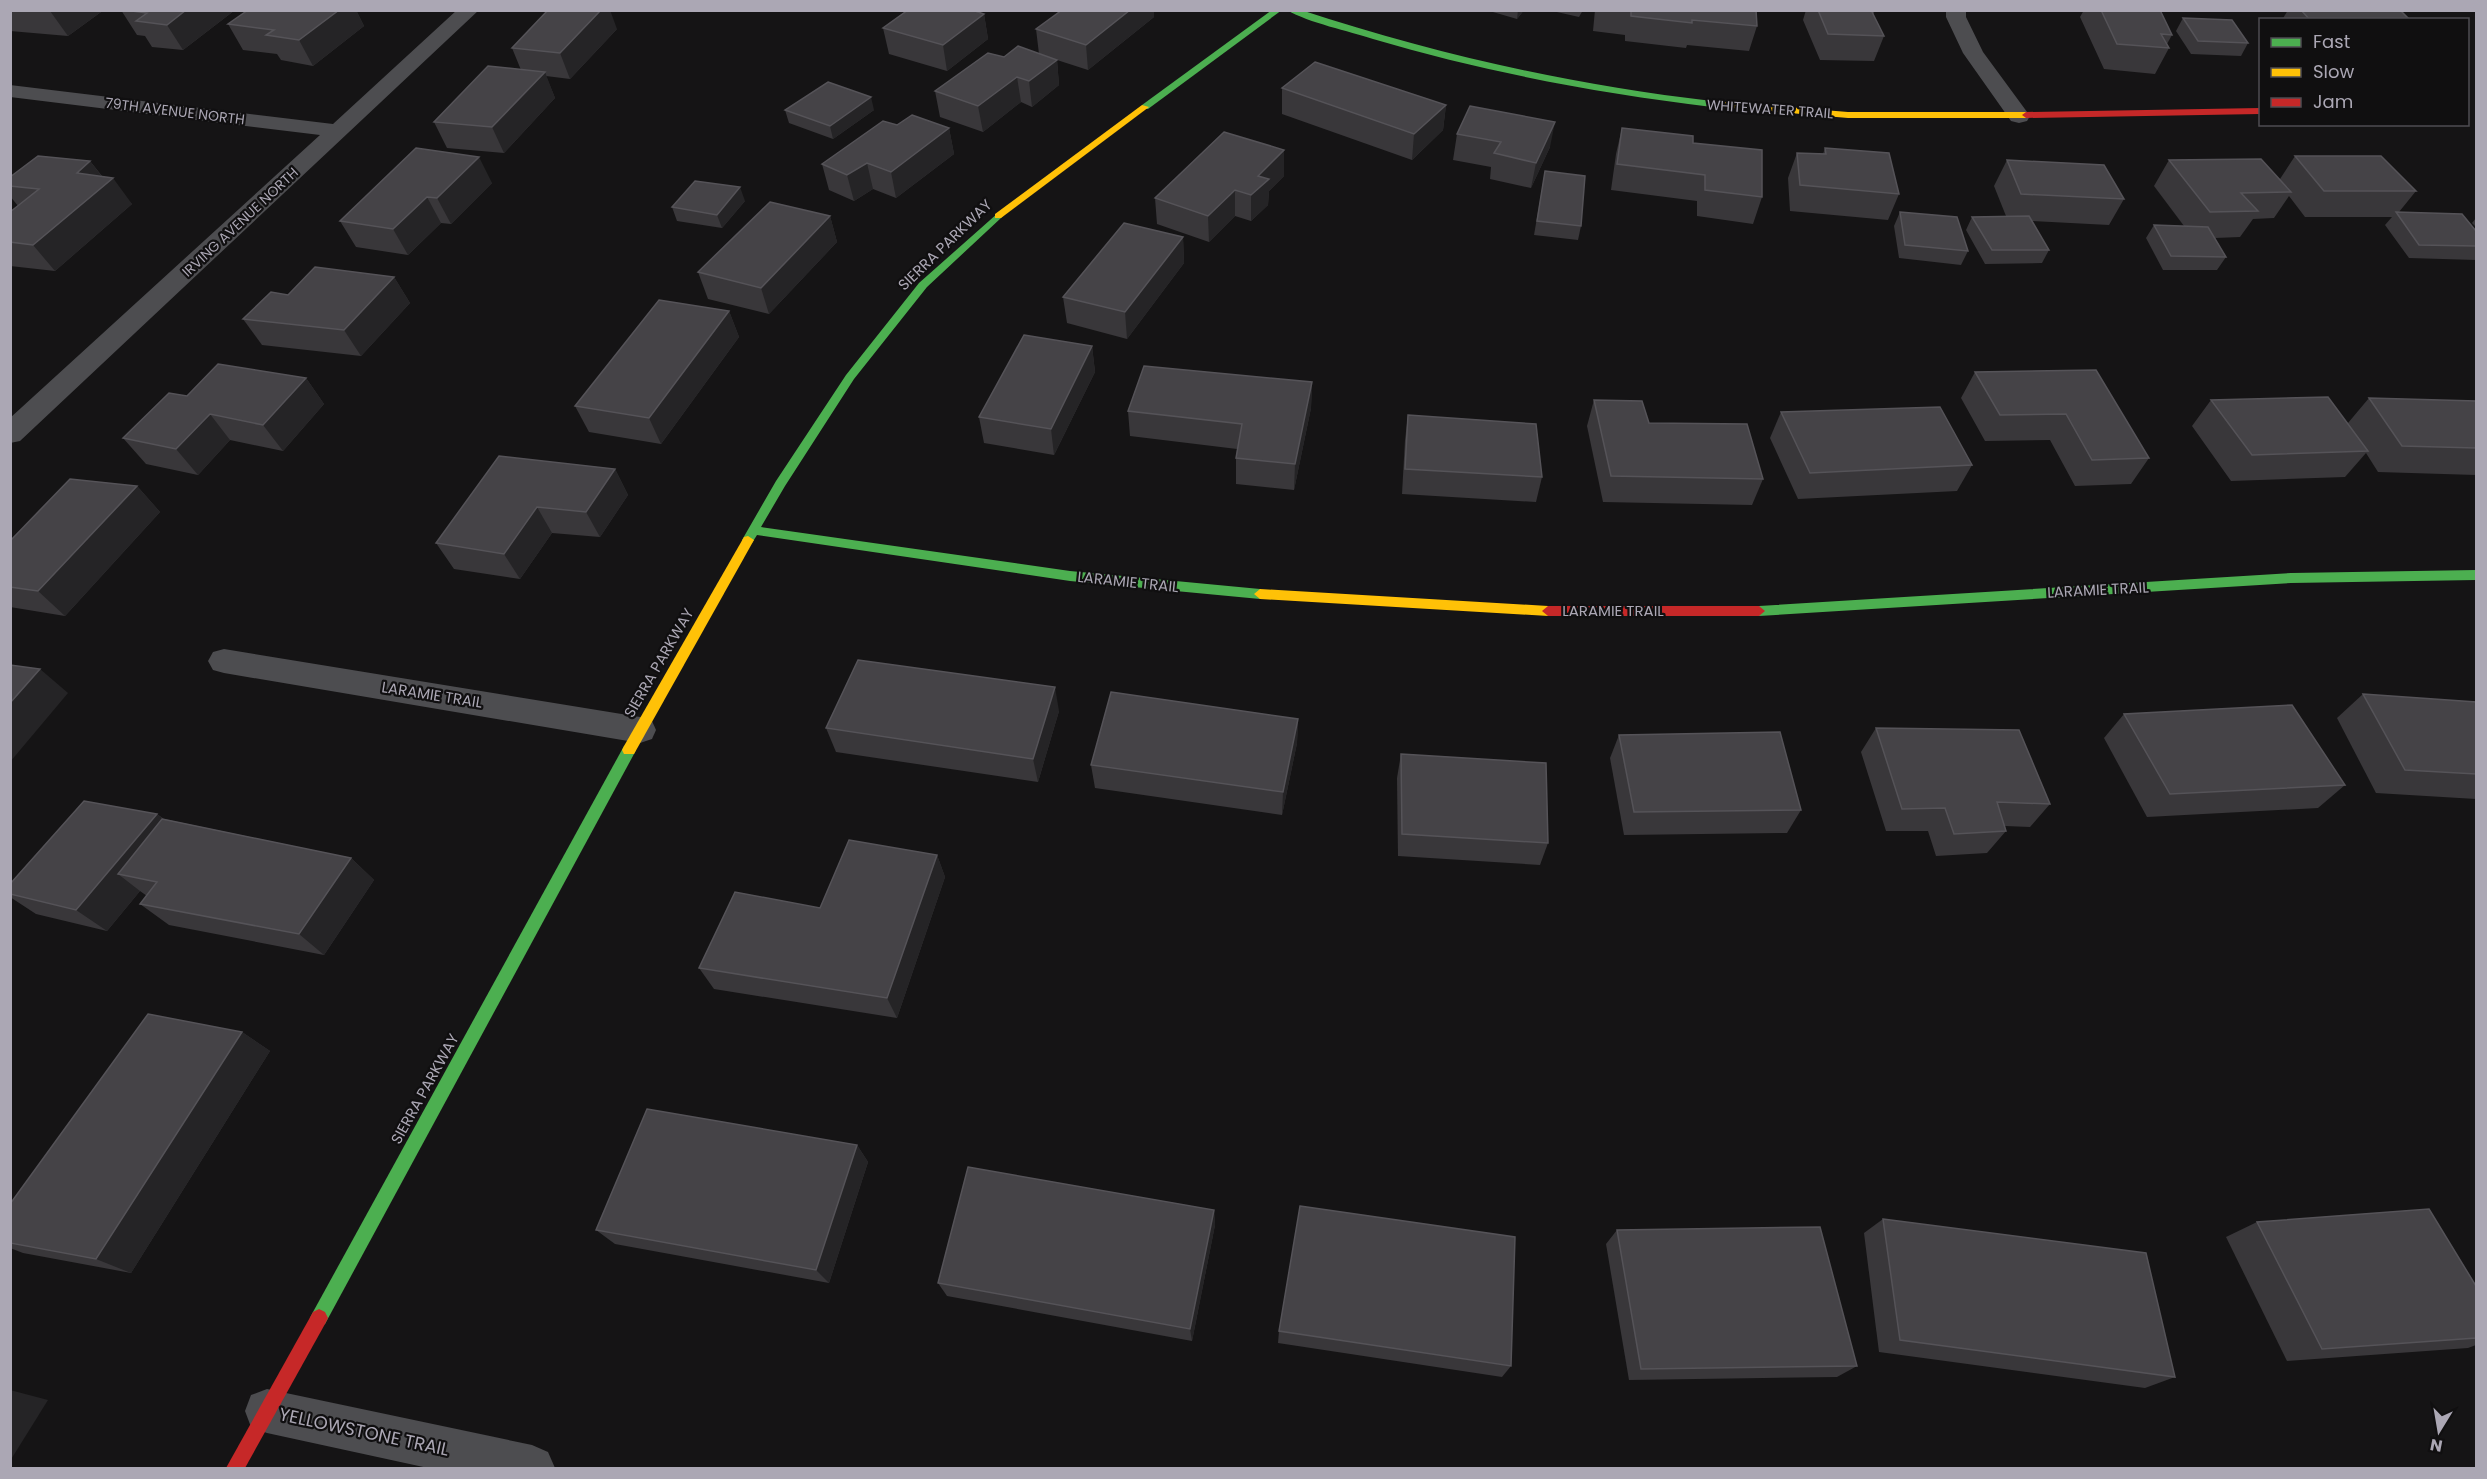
<svg xmlns="http://www.w3.org/2000/svg" width="2487" height="1479" font-family="Poppins,sans-serif">
	<style>
		.lines { fill: none; stroke-linecap: round; stroke-linejoin: round }
		.street { fill: #4d4d50; fill-rule: evenodd }
		.fast { fill: #4caf50; fill-rule: evenodd }
		.slow { fill: #ffc107; fill-rule: evenodd }
		.jam { fill: #c62828; fill-rule: evenodd }
		.wall { fill: #39373a }
		.shaded-wall { fill: #252426 }
		.building { fill: #454347; stroke: #555358; stroke-width: 1.5 }
		.labels { text-anchor: middle; stroke-width: 4.5; stroke-linejoin: round; paint-order: stroke }
		.far-street-label { font-size: 14px; fill: #aba7b4; stroke: #100f10 }
		.street-label { font-size: 15px; fill: #aba7b4; stroke: #100f10 }
		.near-street-label { font-size: 18px; fill: #aba7b4; stroke: #100f10 }
	</style>
	<rect width="100%" height="100%" fill="#151415"/>
	<g class="lines">
		<g class="street">
			<polygon points="457,10 479,10 20,441 10,443 10,418 320,135 10,97 10,85 333,124"/>
			<polygon points="1946,10 1966,10 1966,17 1983,52 2030,116 2027,121 2019,123 2011,121 1963,53 1946,17"/>
			<polygon points="224,649 640,717 652,721 656,730 652,739 640,743 224,673 213,670 208,661 213,652"/>
			<polygon points="267,1389 532,1445 548,1452 555,1468 428,1468 267,1433 251,1427 245,1411 251,1395"/>
		</g>
		<g class="fast">
			<polygon points="1272,10 1282,10 1148,109 1142,109 1142,105"/>
			<path d="M1287 10H1301C1436 54 1571 85 1712 101L1716 104 1712 107C1597 93 1484 72 1373 39 1349 31 1309 23 1287 10Z"/>
			<polygon points="998,213 1003,216 1001,218 927,287 854,379 785,486 761,527 1070,571 1260,589 1266,594 1264,597 1260,599 1070,581 757,535 752,543 744,543 742,540 776,481 846,375 919,283"/>
			<polygon points="2476,570 2476,580 2291,583 1759,616 1753,611 1759,606 2291,573"/>
			<polygon points="629,744 634,746 636,750 634,754 325,1324 319,1327 313,1324 310,1318 313,1312 624,746"/>
		</g>
		<g class="slow">
			<polygon points="1712,101 1848,112 2026,112 2030,115 2026,118 1848,118 1709,106 1708,104"/>
			<polygon points="1142,105 1149,107 1001,218 995,218 995,214"/>
			<polygon points="748,536 754,540 634,754 624,754 622,750 624,746 744,537"/>
			<polygon points="1260,589 1548,606 1554,611 1548,616 1260,599 1254,594"/>
		</g>
		<g class="jam">
			<polygon points="2260,108 2260,114 2026,118 2022,115 2026,112"/>
			<polygon points="1548,606 1759,606 1765,611 1759,616 1548,616 1542,611"/>
			<polygon points="319,1309 325,1312 328,1318 325,1324 245,1468 226,1468 313,1312"/>
		</g>
	</g>
	<g class="wall">
		<polygon points="10,10 100,10 101,12 68,36 10,31"/>
		<polygon points="121,10 235,10 183,50 152,47 145,36 137,35"/>
		<polygon points="248,10 356,10 364,26 313,66 281,60 277,54 243,50 228,24"/>
		<polygon points="1486,10 1524,10 1517,19"/>
		<polygon points="1548,10 1583,10 1579,17"/>
		<polygon points="1595,10 1756,10 1757,26 1749,51 1687,45 1686,48 1625,41 1625,35 1593,31"/>
		<polygon points="1806,10 1875,10 1873,15 1884,36 1874,61 1820,60 1803,20"/>
		<polygon points="2084,10 2160,10 2172,35 2167,44 2169,48 2155,74 2104,69 2080,17"/>
		<polygon points="2288,10 2400,10 2410,20 2282,20"/>
		<polygon points="984,14 988,39 947,71 889,54 883,28"/>
		<polygon points="1154,17 1088,70 1057,60 1059,85 1032,107 1021,102 983,132 940,117 935,91 1004,57 1039,54 1036,29"/>
		<polygon points="2183,18 2248,43 2241,56 2191,54 2176,31"/>
		<polygon points="617,29 570,79 546,76 555,98 504,153 447,148 434,122 521,70 512,48"/>
		<polygon points="1282,88 1446,105 1443,130 1412,160 1282,114"/>
		<polygon points="785,110 874,110 833,139 789,123"/>
		<polygon points="897,125 949,128 954,154 896,198 873,189 854,201 829,190 822,164"/>
		<polygon points="1622,128 1693,143 1762,197 1753,224 1697,216 1697,201 1611,190 1616,154"/>
		<polygon points="1457,134 1550,147 1531,188 1490,179 1491,167 1453,160"/>
		<polygon points="416,148 492,183 451,224 441,223 408,255 356,247 340,221"/>
		<polygon points="1825,148 1899,194 1888,220 1790,211 1788,178 1797,153 1823,154"/>
		<polygon points="2295,156 2416,191 2399,212 2476,231 2476,260 2409,258 2385,225 2392,217 2305,217 2289,196 2274,218 2253,219 2240,237 2215,238 2226,257 2217,270 2163,270 2146,238 2154,225 2184,226 2154,186 2169,160 2280,179"/>
		<polygon points="2007,160 2124,199 2109,225 2032,221 2049,250 2042,263 1985,264 1966,230 1972,217 2006,216 1994,186"/>
		<polygon points="90,161 102,176 132,204 55,271 10,266 10,212 18,206 10,196 10,177"/>
		<polygon points="1545,171 1581,226 1578,240 1534,235"/>
		<polygon points="1284,176 1269,191 1268,205 1251,221 1235,216 1209,242 1157,224 1155,198"/>
		<polygon points="745,201 722,228 677,221 672,207"/>
		<polygon points="1900,212 1968,251 1961,265 1899,258 1894,226"/>
		<polygon points="830,216 837,242 769,314 708,299 698,272"/>
		<polygon points="2476,218 2476,227 2472,223"/>
		<polygon points="1183,237 1184,263 1127,339 1067,323 1063,297"/>
		<polygon points="394,277 410,303 361,356 262,345 243,319 288,295"/>
		<polygon points="729,311 739,337 661,444 589,432 575,406"/>
		<polygon points="1092,346 1095,372 1054,455 984,443 979,417"/>
		<polygon points="2096,370 2149,458 2131,484 2075,486 2050,440 1985,441 1961,398 1975,372"/>
		<polygon points="306,378 324,404 283,451 230,440 198,475 146,464 123,438 187,396"/>
		<polygon points="1312,382 1311,408 1294,490 1236,484 1236,458 1237,449 1130,436 1128,411"/>
		<polygon points="2369,398 2476,401 2476,475 2378,472 2366,453 2345,477 2231,481 2192,426 2211,400 2348,423"/>
		<polygon points="1594,400 1649,423 1763,479 1752,505 1603,502 1587,426"/>
		<polygon points="1781,412 1972,465 1957,491 1798,499 1770,438"/>
		<polygon points="1408,415 1542,477 1536,502 1402,494 1405,440"/>
		<polygon points="615,469 628,495 600,537 552,533 520,579 454,569 436,543"/>
		<polygon points="137,486 160,512 65,616 10,607 10,541"/>
		<polygon points="2363,694 2476,702 2476,799 2376,793 2337,718"/>
		<polygon points="1059,711 1038,782 836,752 826,728"/>
		<polygon points="2124,714 2345,785 2318,808 2147,817 2104,738"/>
		<polygon points="1298,719 1297,743 1282,815 1095,788 1091,765"/>
		<polygon points="1876,728 2050,804 2030,827 2005,826 2006,831 1987,853 1936,856 1928,831 1886,831 1861,752"/>
		<polygon points="1619,735 1801,810 1787,833 1624,835 1610,758"/>
		<polygon points="1401,754 1548,843 1540,865 1398,856 1397,778"/>
		<polygon points="157,814 164,819 351,858 374,880 324,955 169,925 140,904 147,896 140,891 107,931 36,914 10,897 10,884"/>
		<polygon points="937,855 945,877 897,1018 714,989 699,968 820,908"/>
		<polygon points="242,1032 270,1051 131,1273 23,1253 10,1248 10,1204"/>
		<polygon points="857,1145 868,1162 829,1283 615,1244 596,1230"/>
		<polygon points="1214,1210 1215,1225 1192,1341 947,1296 938,1283"/>
		<polygon points="1883,1219 2175,1377 2145,1388 1879,1352 1864,1233"/>
		<polygon points="2257,1222 2476,1286 2476,1345 2468,1348 2287,1361 2226,1237"/>
		<polygon points="1617,1230 1857,1366 1837,1377 1629,1380 1606,1244"/>
		<polygon points="1279,1331 1511,1366 1502,1377 1278,1343"/>
	</g>
	<g class="shaded-wall">
		<polygon points="51,10 100,10 101,12 68,36 50,11"/>
		<polygon points="186,10 235,10 183,50 167,25"/>
		<polygon points="339,10 356,10 364,26 313,66 299,40"/>
		<polygon points="601,10 610,10 617,29 570,79 560,53"/>
		<polygon points="1130,10 1154,10 1154,17 1088,70 1086,45"/>
		<polygon points="1518,10 1524,10 1517,19"/>
		<polygon points="984,14 988,39 947,71 943,45"/>
		<polygon points="1057,60 1059,85 1032,107 1029,81"/>
		<polygon points="545,72 555,98 504,153 492,127"/>
		<polygon points="1017,77 1021,102 983,132 978,106"/>
		<polygon points="871,97 874,110 833,139 830,126"/>
		<polygon points="1446,105 1443,130 1412,160 1414,134"/>
		<polygon points="1555,122 1550,147 1531,188 1536,163"/>
		<polygon points="949,128 954,154 896,198 891,172"/>
		<polygon points="1284,150 1284,176 1269,191 1268,205 1251,221 1251,195 1258,176"/>
		<polygon points="479,157 492,183 451,224 437,198"/>
		<polygon points="90,161 107,183 113,178 132,204 55,271 33,245 77,173"/>
		<polygon points="867,163 873,189 854,201 847,175"/>
		<polygon points="740,187 745,201 722,228 717,215"/>
		<polygon points="1235,190 1235,216 1209,242 1208,216"/>
		<polygon points="427,197 441,223 408,255 393,229"/>
		<polygon points="830,216 837,242 769,314 761,288"/>
		<polygon points="1183,237 1184,263 1127,339 1125,312"/>
		<polygon points="394,277 410,303 361,356 344,330"/>
		<polygon points="729,311 739,337 661,444 649,418"/>
		<polygon points="1092,346 1095,372 1054,455 1051,429"/>
		<polygon points="306,378 324,404 283,451 263,425"/>
		<polygon points="1312,382 1311,408 1294,490 1295,464"/>
		<polygon points="210,414 230,440 198,475 176,449"/>
		<polygon points="615,469 628,495 600,537 586,512"/>
		<polygon points="137,486 160,512 65,616 38,591"/>
		<polygon points="537,507 552,533 520,579 504,554"/>
		<polygon points="40,669 68,693 10,762 10,703"/>
		<polygon points="1055,687 1059,711 1038,782 1033,759"/>
		<polygon points="1298,719 1297,743 1282,815 1283,792"/>
		<polygon points="157,814 184,836 118,874 140,891 107,931 76,910"/>
		<polygon points="937,855 945,877 897,1018 887,998"/>
		<polygon points="351,858 374,880 324,955 299,934"/>
		<polygon points="242,1032 270,1051 131,1273 96,1259"/>
		<polygon points="857,1145 868,1162 829,1283 816,1270"/>
		<polygon points="1214,1210 1215,1225 1192,1341 1190,1329"/>
		<polygon points="10,1390 48,1400 10,1461"/>
	</g>
	<g class="building">
		<polygon points="124,10 186,10 167,25 136,21 147,13"/>
		<polygon points="248,10 339,10 299,40 266,35 274,30 228,24"/>
		<polygon points="548,10 601,10 560,53 512,48"/>
		<polygon points="908,10 972,10 984,14 943,45 883,28"/>
		<polygon points="1062,10 1130,10 1086,45 1036,29"/>
		<polygon points="1631,10 1756,10 1757,26 1692,20 1692,23 1631,16"/>
		<polygon points="1818,10 1871,10 1884,36 1828,34"/>
		<polygon points="2101,10 2160,10 2172,35 2161,34 2169,48 2117,44"/>
		<polygon points="2301,10 2400,10 2410,20 2310,20"/>
		<polygon points="2183,18 2232,20 2248,43 2198,41"/>
		<polygon points="1018,46 1057,60 1029,81 1017,77 978,106 935,91 988,53 1004,57"/>
		<polygon points="1315,62 1446,105 1414,134 1282,88"/>
		<polygon points="488,66 545,72 492,127 434,122"/>
		<polygon points="828,82 871,97 830,126 785,110"/>
		<polygon points="1470,106 1555,122 1536,163 1494,153 1501,142 1457,134"/>
		<polygon points="912,115 949,128 891,172 867,163 847,175 822,164 883,121 897,125"/>
		<polygon points="1622,128 1693,136 1693,143 1762,150 1762,197 1705,190 1705,175 1617,164"/>
		<polygon points="1224,132 1284,150 1258,176 1269,179 1251,195 1235,190 1208,216 1155,198"/>
		<polygon points="416,148 479,157 437,198 427,197 393,229 340,221"/>
		<polygon points="1825,148 1889,153 1899,194 1800,185 1797,153 1826,154"/>
		<polygon points="38,156 90,161 77,173 113,178 33,245 10,242 10,212 39,189 10,186 10,177"/>
		<polygon points="2295,156 2381,156 2416,191 2324,191"/>
		<polygon points="2261,159 2291,192 2241,193 2258,211 2210,212 2169,160"/>
		<polygon points="2007,160 2104,165 2124,199 2021,194"/>
		<polygon points="1545,171 1585,176 1581,226 1537,221"/>
		<polygon points="695,181 740,187 717,215 672,207"/>
		<polygon points="770,202 830,216 761,288 698,272"/>
		<polygon points="1900,212 1957,217 1968,251 1905,245"/>
		<polygon points="2396,212 2462,214 2476,231 2476,246 2419,245"/>
		<polygon points="2029,216 2049,250 1992,250 1972,217"/>
		<polygon points="1124,223 1183,237 1125,312 1063,297"/>
		<polygon points="2154,225 2208,227 2226,257 2171,256"/>
		<polygon points="315,267 394,277 344,330 243,319 271,292 288,295"/>
		<polygon points="659,300 729,311 649,418 575,406"/>
		<polygon points="1024,335 1092,346 1051,429 979,417"/>
		<polygon points="218,364 306,378 263,425 210,414 176,449 123,438 169,393 187,396"/>
		<polygon points="1144,366 1312,382 1295,464 1236,458 1242,424 1128,411"/>
		<polygon points="2096,370 2149,458 2092,460 2066,414 2000,415 1975,372"/>
		<polygon points="2328,397 2368,451 2252,455 2211,400"/>
		<polygon points="2369,398 2476,401 2476,448 2402,446"/>
		<polygon points="1594,400 1642,401 1649,423 1747,424 1763,479 1611,476"/>
		<polygon points="1940,407 1972,465 1810,473 1781,412"/>
		<polygon points="1408,415 1536,424 1542,477 1405,469"/>
		<polygon points="499,456 615,469 586,512 537,507 504,554 436,543"/>
		<polygon points="70,479 137,486 38,591 10,587 10,541"/>
		<polygon points="858,660 1055,687 1033,759 826,728"/>
		<polygon points="10,665 40,669 10,703"/>
		<polygon points="1111,692 1298,719 1283,792 1091,765"/>
		<polygon points="2363,694 2476,702 2476,774 2405,770"/>
		<polygon points="2292,705 2345,785 2170,794 2124,714"/>
		<polygon points="1876,728 2019,730 2050,804 1997,802 2006,831 1954,834 1945,808 1902,809"/>
		<polygon points="1780,732 1801,810 1634,812 1619,735"/>
		<polygon points="1401,754 1546,763 1548,843 1402,834"/>
		<polygon points="84,801 157,814 76,910 10,894 10,884"/>
		<polygon points="162,819 351,858 299,934 140,904 157,882 118,874"/>
		<polygon points="849,840 937,855 887,998 699,968 735,892 820,908"/>
		<polygon points="148,1014 242,1032 96,1259 10,1243 10,1204"/>
		<polygon points="647,1109 857,1145 816,1270 596,1230"/>
		<polygon points="968,1167 1214,1210 1190,1329 938,1283"/>
		<polygon points="1300,1206 1515,1237 1511,1366 1279,1331"/>
		<polygon points="2429,1209 2476,1286 2476,1338 2322,1349 2257,1222"/>
		<polygon points="1883,1219 2146,1253 2175,1377 1900,1340"/>
		<polygon points="1820,1227 1857,1366 1641,1369 1617,1230"/>
	</g>
	<g class="labels">
		<g class="far-street-label">
			<text transform="translate(1770 109) rotate(4)" y="5">WHITEWATER TRAIL</text>
			<text transform="translate(175 111) rotate(7)" y="5">79TH AVENUE NORTH</text>
			<text transform="translate(240 222) rotate(-43)" y="5">IRVING AVENUE NORTH</text>
		</g>
		<g class="street-label">
			<text transform="translate(945 245) rotate(-44)" y="5">SIERRA PARKWAY</text>
			<text transform="translate(1128 582) rotate(6)" y="5">LARAMIE TRAIL</text>
			<text transform="translate(2098 590) rotate(-3)" y="5">LARAMIE TRAIL</text>
			<text x="1613" y="616">LARAMIE TRAIL</text>
			<text transform="translate(659 663) rotate(-60)" y="5">SIERRA PARKWAY</text>
			<text transform="translate(432 695) rotate(9)" y="5">LARAMIE TRAIL</text>
			<text transform="translate(425 1089) rotate(-61)" y="5">SIERRA PARKWAY</text>
		</g>
		<g class="near-street-label">
			<text transform="translate(364 1432) rotate(12)" y="6">YELLOWSTONE TRAIL</text>
		</g>
	</g>
	<rect width="2487" height="1479" fill="none" stroke="#aba7b4" stroke-width="24"/>
	<rect x="2259" y="18" width="210" height="108" fill="#100f10" stroke="#4e4c52" stroke-width="1.5"/>
	<rect x="2271" y="38" width="30" height="9" fill="#4caf50" stroke="#4e4c52" stroke-width="1.5"/>
	<text x="2313" y="48" font-size="18" fill="#aba7b4">Fast</text>
	<rect x="2271" y="68" width="30" height="9" fill="#ffc107" stroke="#4e4c52" stroke-width="1.5"/>
	<text x="2313" y="78" font-size="18" fill="#aba7b4">Slow</text>
	<rect x="2271" y="98" width="30" height="9" fill="#c62828" stroke="#4e4c52" stroke-width="1.5"/>
	<text x="2313" y="108" font-size="18" fill="#aba7b4">Jam</text>
	<g transform="translate(2439 1431) rotate(191)" stroke="#100f10" stroke-width="4.5" paint-order="stroke">
	<path d="M0-4.5L10 22L0 15L-10 22Z" fill="#aba7b4"/>
	<text y="-9" font-size="16" font-weight="bold" text-anchor="middle" fill="#aba7b4">N</text>
	</g>
</svg>
